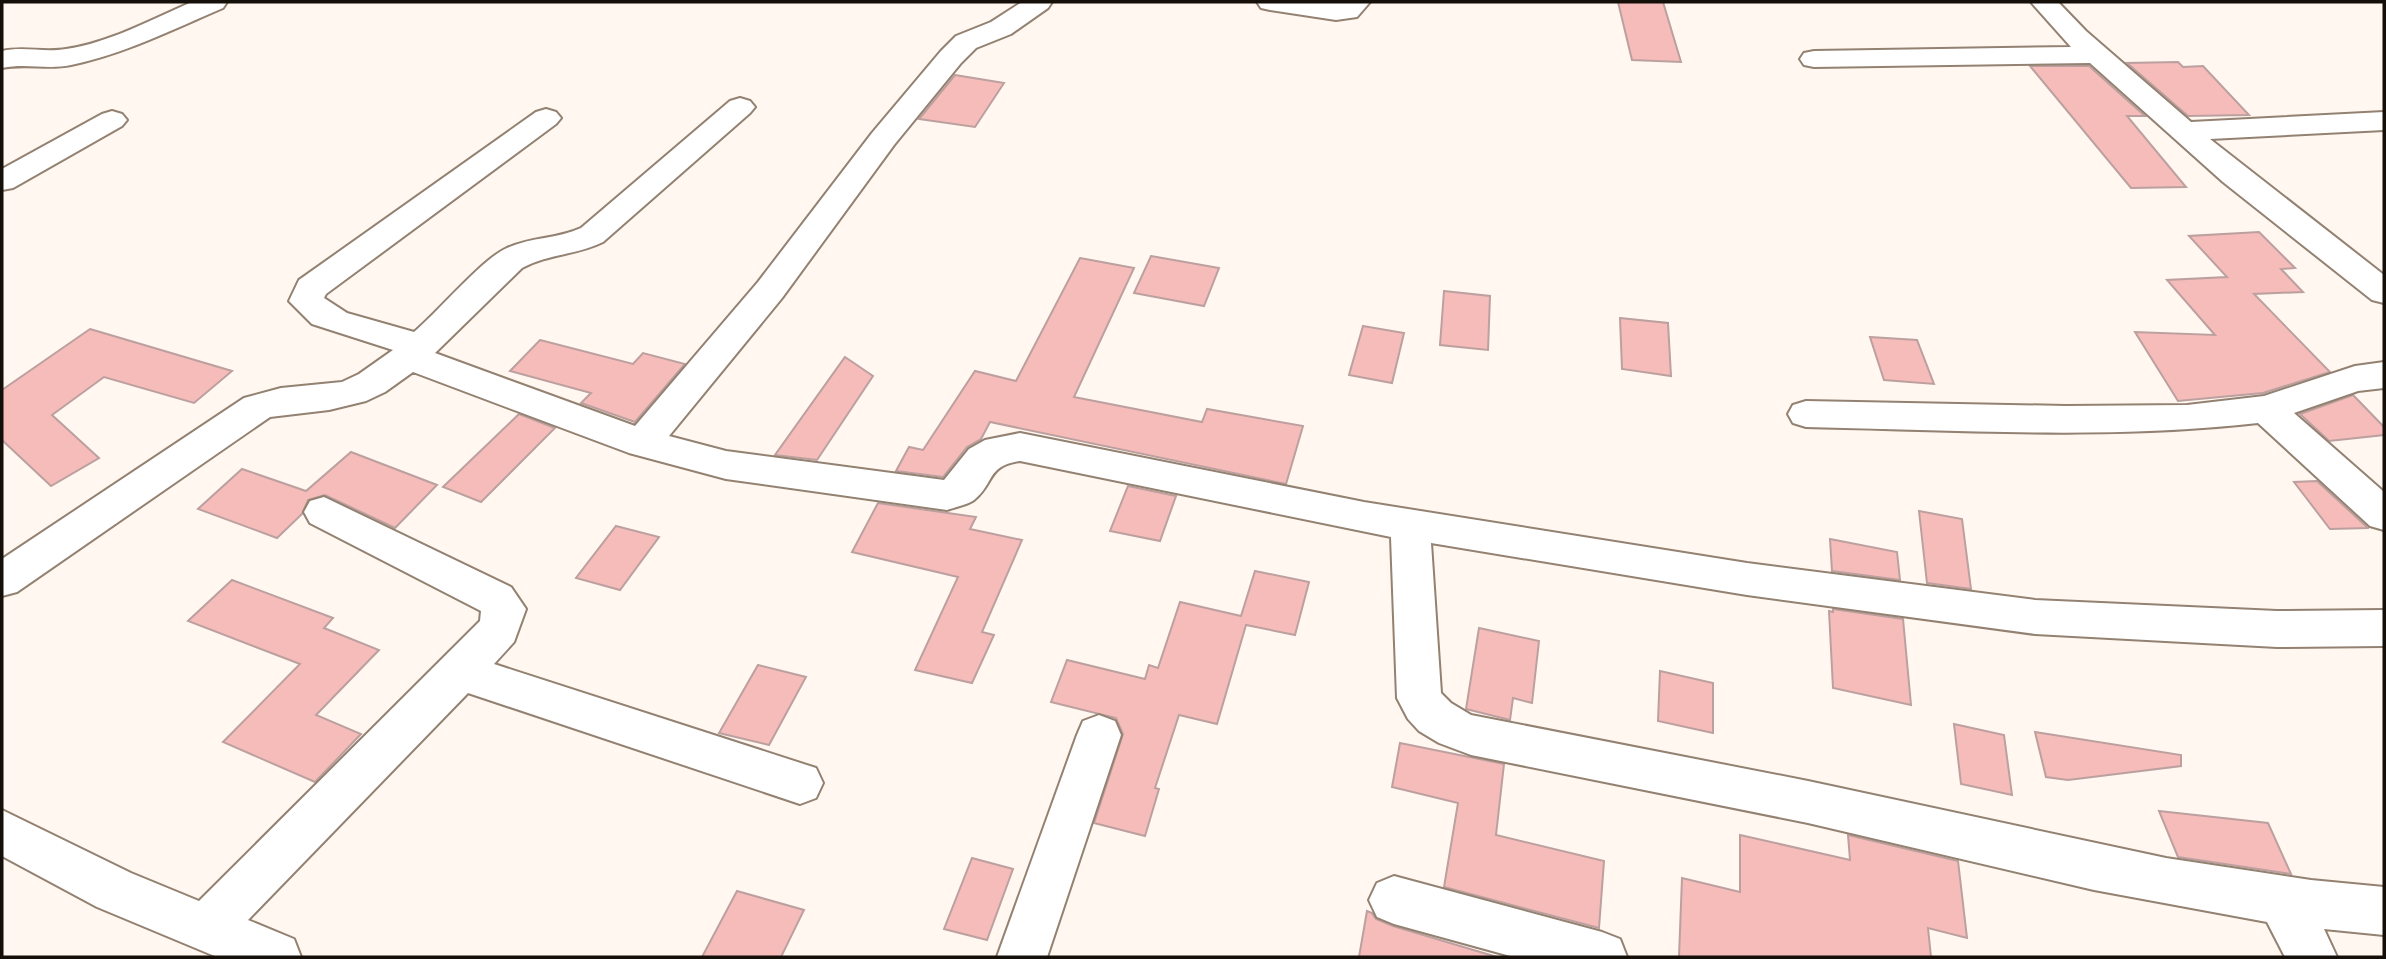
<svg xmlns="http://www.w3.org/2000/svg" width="2386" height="959" font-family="Arial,sans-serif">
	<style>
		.building { fill: #f6bcba; stroke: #bca09f; stroke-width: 2 }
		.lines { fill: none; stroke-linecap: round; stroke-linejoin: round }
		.minor-casing { stroke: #938171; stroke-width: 4 }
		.minor { fill: #fff; fill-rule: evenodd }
	</style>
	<rect width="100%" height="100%" fill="#fff7f0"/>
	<g class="building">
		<polygon points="1618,2 1663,2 1681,62 1632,60"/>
		<polygon points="2178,62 2183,67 2203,66 2249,115 2188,116 2127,63"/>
		<polygon points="2030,66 2089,66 2145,116 2127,116 2186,187 2131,188"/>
		<polygon points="955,75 1004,83 975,127 919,119"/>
		<polygon points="2259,232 2295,268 2281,269 2303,292 2254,294 2330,372 2263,393 2178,401 2135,332 2215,335 2167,280 2227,277 2189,236"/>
		<polygon points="1151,256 1219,268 1204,306 1134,293"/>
		<polygon points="1080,258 1134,268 1074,397 1202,422 1207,409 1303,426 1286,484 990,422 981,439 967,447 943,477 896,471 909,447 923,450 975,371 1016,381"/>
		<polygon points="1444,291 1490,296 1488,350 1440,345"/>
		<polygon points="1620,318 1668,323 1671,376 1622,369"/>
		<polygon points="1363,326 1404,333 1392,383 1349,375"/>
		<polygon points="90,329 232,371 194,403 104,377 52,415 99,458 51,486 2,440 2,390"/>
		<polygon points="1870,337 1917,340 1934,384 1884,380"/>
		<polygon points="540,340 633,364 643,353 685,364 635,422 581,403 591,393 510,371"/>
		<polygon points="845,357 873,376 817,460 775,455"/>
		<polygon points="2353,395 2384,427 2384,435 2329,441 2300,414"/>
		<polygon points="519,414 555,428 481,502 443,487"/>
		<polygon points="351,452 437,485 395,528 325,495 308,500 302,514 277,538 198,509 242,469 306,491"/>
		<polygon points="2317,481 2368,528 2369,528 2330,529 2294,482"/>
		<polygon points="1128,486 1176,496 1160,541 1110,531"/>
		<polygon points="878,503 976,517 970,529 1022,540 982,632 994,635 972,683 915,670 958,577 852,552"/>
		<polygon points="1919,511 1962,519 1971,589 1927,583"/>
		<polygon points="616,526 659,537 620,590 576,578"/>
		<polygon points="1830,539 1897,552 1900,580 1832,571"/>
		<polygon points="1255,571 1309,582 1295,635 1246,625 1217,724 1179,715 1155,788 1159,789 1145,836 1094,823 1123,734 1116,718 1051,702 1067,660 1145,679 1149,665 1158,668 1180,602 1241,616"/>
		<polygon points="232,580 333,618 324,628 379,650 316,715 361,734 315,782 223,742 300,664 188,621"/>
		<polygon points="1833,609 1903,619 1911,705 1833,688 1829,611 1833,612"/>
		<polygon points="1479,628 1539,641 1532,703 1513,698 1510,720 1466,709"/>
		<polygon points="758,665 806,677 769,745 719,733"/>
		<polygon points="1660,671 1713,683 1713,733 1658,721"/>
		<polygon points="1954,724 2004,735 2012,795 1961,784"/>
		<polygon points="2035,732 2181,755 2181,766 2068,780 2046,777"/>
		<polygon points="1400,743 1504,764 1496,835 1604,861 1599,928 1444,887 1458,803 1392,787"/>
		<polygon points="2159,811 2268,823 2291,874 2178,857"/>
		<polygon points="1740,835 1850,860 1848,835 1958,861 1967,938 1928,928 1931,957 1679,957 1682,878 1740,892"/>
		<polygon points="972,858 1013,869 987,940 944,929"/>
		<polygon points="737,891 804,910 781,957 702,957"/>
		<polygon points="1367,911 1372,913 1376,919 1393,926 1497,957 1359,957"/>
	</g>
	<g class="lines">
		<defs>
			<g id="minor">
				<path d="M192 2H227L223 8C174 29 124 54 71 65 48 70 26 63 2 68V51C24 46 44 53 66 49 109 43 152 19 192 2Z"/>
				<path d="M1022 2H1052L1048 8 1011 34 976 48 961 63 894 145 782 298 669 436 726 451 944 480 969 449 985 440 1020 433 1364 502 1747 563 2035 600 2277 611 2384 610V646L2277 647 2035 634 1747 595 1431 543 1441 693 1451 703 1471 715 1808 781 2166 858 2311 880 2384 887V935L2324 929 2337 957H2285L2267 922 2094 890 1808 823 1471 755 1439 743 1419 731 1408 719 1397 698 1391 537 1020 461C986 466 995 483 974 500 967 505 955 507 947 510L726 479 629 453 413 372 385 392 366 401 329 410 270 417 17 592 2 596V559L244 398 281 388 342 382 359 374 393 350 312 324 289 301 299 280 536 112 546 109 556 112 561 118 556 124 326 294 324 298 347 313 414 332C438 312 482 259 507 248 531 237 557 239 581 228L730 101 740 98 750 101 755 107 750 113 603 242C577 255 547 254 522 268L435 353 635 426 758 282 872 133 941 51 956 36 991 22Z"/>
				<polygon points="1257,2 1370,2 1357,17 1336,20 1270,10 1261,8"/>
				<polygon points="2031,2 2058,2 2086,31 2191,122 2384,112 2384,130 2210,139 2384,275 2384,303 2372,300 2223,182 2090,63 1814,67 1804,65 1800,59 1804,53 1814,51 2071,47"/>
				<polygon points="112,111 122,114 127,120 122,126 13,188 2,190 2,169 102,114"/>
				<path d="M2384 362V388L2358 391 2294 413 2384 492V530L2370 526 2258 423C2109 440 1956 430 1806 427L1793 423 1788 414 1793 405 1806 401 2066 406 2187 405 2264 396 2355 366Z"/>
				<polygon points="324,497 511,587 526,609 514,642 494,664 816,768 823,783 816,798 800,804 468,693 248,920 294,939 301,957 217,957 97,907 2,856 2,810 131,873 199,901 480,621 481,611 310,523 304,512 310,501"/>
				<polygon points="1099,715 1115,721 1121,735 1047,957 997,957 1077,735 1083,721"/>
				<polygon points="1394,876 1602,932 1620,939 1627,957 1514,957 1394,924 1377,917 1369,900 1377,883"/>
			</g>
		</defs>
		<use href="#minor" class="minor-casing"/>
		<use href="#minor" class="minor"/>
	</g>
	<rect width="2386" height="959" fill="none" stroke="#150f09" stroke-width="7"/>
</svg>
